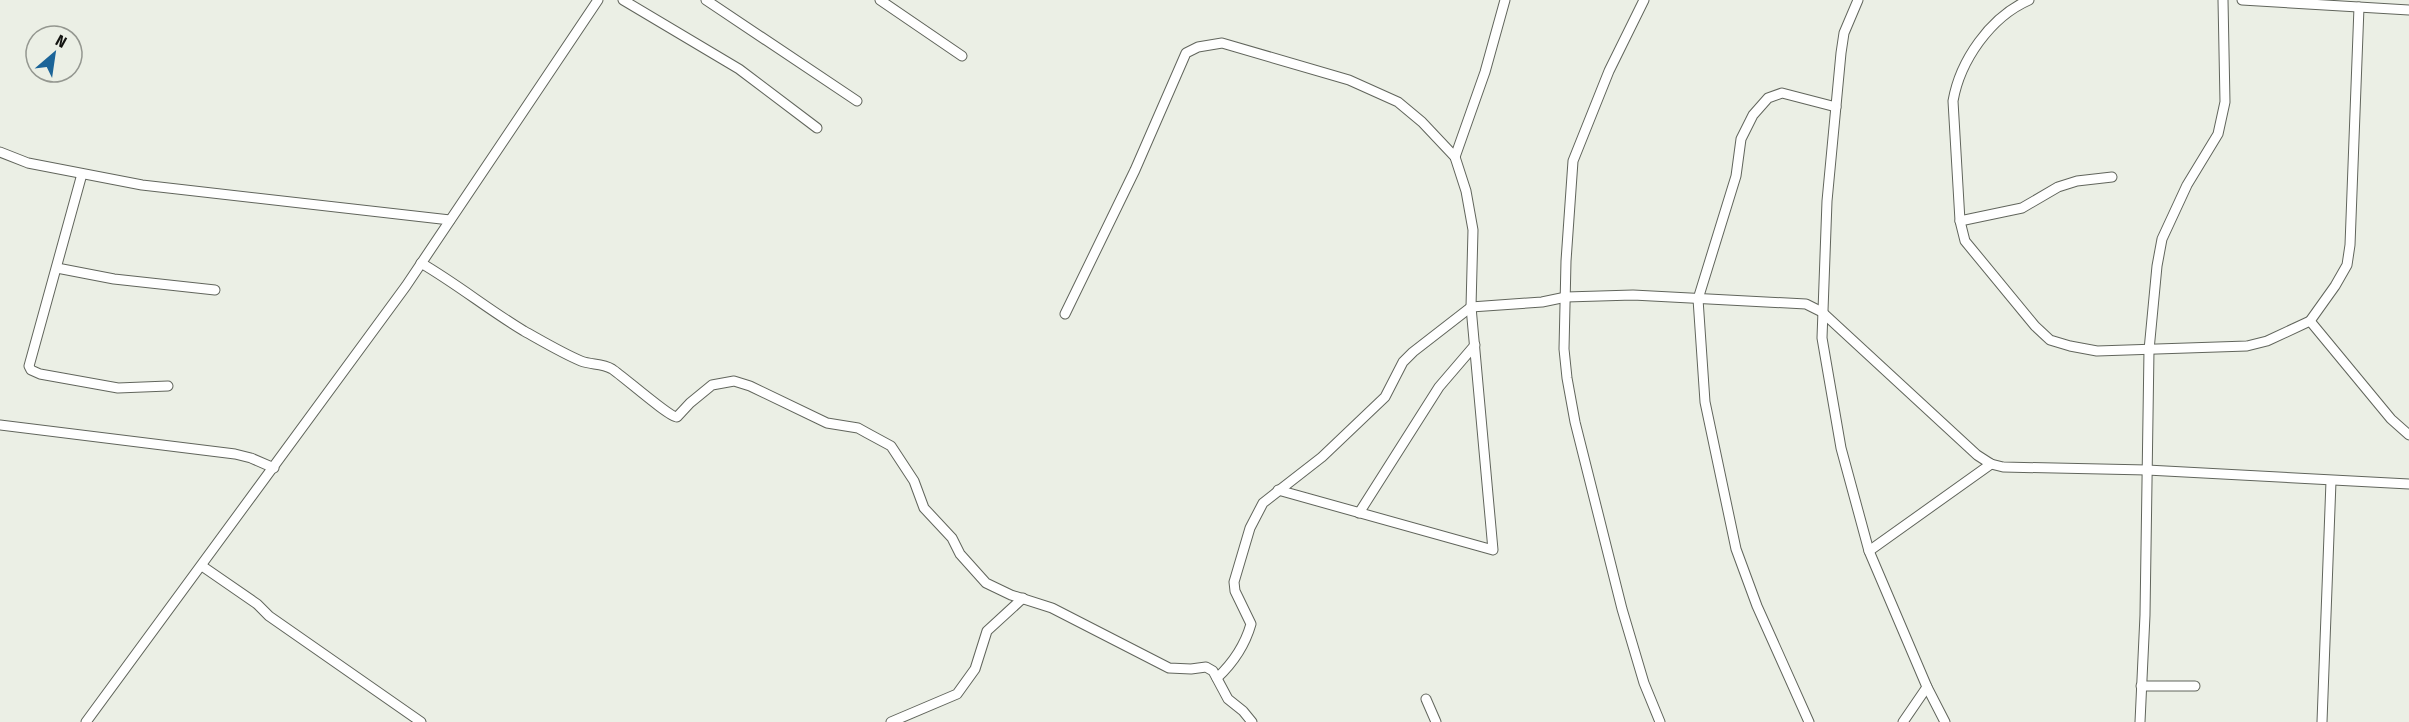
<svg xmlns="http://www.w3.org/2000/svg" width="2409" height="722" font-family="'Fira Sans Condensed',sans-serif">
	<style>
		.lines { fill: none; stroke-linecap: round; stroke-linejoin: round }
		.minor-casing { stroke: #61655c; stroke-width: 11 }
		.minor { stroke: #fff; stroke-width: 9 }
	</style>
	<rect width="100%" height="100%" fill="#ebefe5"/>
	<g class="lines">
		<defs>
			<g id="minor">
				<polyline points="623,0 739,69 817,128"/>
				<polyline points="706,0 857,101"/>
				<polyline points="880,0 962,56"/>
				<polyline points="1644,0 1609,71 1573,161 1566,261 1564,349 1567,378 1575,422 1622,609 1644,683 1660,722"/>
				<polyline points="1858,0 1844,33 1841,53 1827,201 1822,338 1841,448 1869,551 1927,687 1945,722"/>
				<path d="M2029 0C1990 17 1960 61 1953 101L1960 221 1965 241 2035 326 2050 340 2070 346 2097 351 2247 346 2267 341 2310 321 2335 286 2347 265 2350 245 2359 7"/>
				<polyline points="2242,0 2409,10"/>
				<polyline points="0,152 28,163 142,185 450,220"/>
				<polyline points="1455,157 1485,72 1505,0"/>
				<polyline points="82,174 29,366 31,370 40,374 118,388 168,386"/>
				<polyline points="1960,221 2022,208 2058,187 2077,181 2112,177"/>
				<path d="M421 263C457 284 489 310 524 331 542 341 562 353 581 361 591 365 602 363 612 369 624 377 669 417 677 417L690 403 712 385 734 381 750 386 827 423 858 428 867 433 891 446 914 481 924 508 952 538 960 554 986 583 1011 595 1052 608 1169 668 1191 669 1206 667 1213 671 1228 699 1243 711 1252 722"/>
				<polyline points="57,268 114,279 215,290"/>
				<polyline points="1065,314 1135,170 1186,53 1198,47 1222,43 1349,80 1398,102 1422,122 1455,157 1466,191 1473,230 1471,307 1493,550 1278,490"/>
				<polyline points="2310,321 2391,419 2409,435"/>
				<polyline points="0,425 235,454 251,458 274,468"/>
				<polyline points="1359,513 1439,387 1475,345"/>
				<polyline points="1869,551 1991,464"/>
				<polyline points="202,566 257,604 269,616 421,722"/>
				<path d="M1217 678C1233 663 1245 645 1251 624L1235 591 1234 582 1250 528 1263 503 1322 457 1385 397 1403 362 1413 352 1471 307 1542 302 1566 297 1633 295 1806 304 1822 312 1977 455 1991 464 2003 467 2147 470 2409 484"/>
				<polyline points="2141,686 2195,686"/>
				<polyline points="1426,699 1436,722"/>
				<polyline points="86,722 406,286 598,0"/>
				<polyline points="891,722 957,694 975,669 987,631 1023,598"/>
				<polyline points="1809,722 1757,606 1736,549 1705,402 1698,299 1736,176 1741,139 1753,115 1768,98 1782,93 1836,107"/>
				<polyline points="1903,722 1927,687"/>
				<polyline points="2140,722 2145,615 2149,350 2157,266 2162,239 2187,185 2218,134 2225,102 2223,0"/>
				<polyline points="2322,722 2331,481"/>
			</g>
		</defs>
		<use href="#minor" class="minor-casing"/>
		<use href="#minor" class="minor"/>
	</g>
	<g transform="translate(54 54) rotate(29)"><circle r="28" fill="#ebefe5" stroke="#949790" stroke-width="1.5"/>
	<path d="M0-4.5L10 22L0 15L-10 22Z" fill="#1b6498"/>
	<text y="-9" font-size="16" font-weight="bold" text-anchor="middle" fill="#121310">N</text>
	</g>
</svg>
